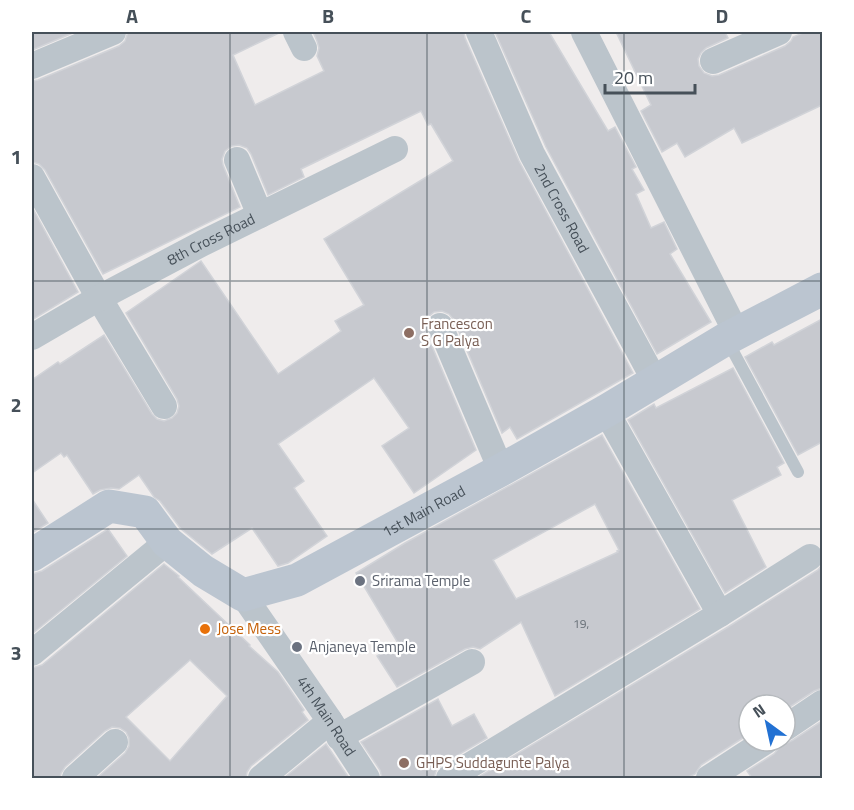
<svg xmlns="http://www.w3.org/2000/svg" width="854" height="810" font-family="'Titillium Web',sans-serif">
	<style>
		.building { fill: #c7c9cf; stroke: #d1d3d8; stroke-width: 1.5; fill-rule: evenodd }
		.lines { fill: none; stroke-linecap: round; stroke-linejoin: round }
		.lane { stroke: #bbc4cb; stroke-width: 12 }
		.street { stroke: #bbc4cb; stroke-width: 26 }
		.secondary { stroke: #bbc5d0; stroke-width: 33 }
		.grid { fill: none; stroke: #465059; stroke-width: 1.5; stroke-opacity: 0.55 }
		.education-dot { fill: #8d6e63; stroke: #fff; stroke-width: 2 }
		.worship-dot { fill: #6b7280; stroke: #fff; stroke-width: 2 }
		.food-dot { fill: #e8710a; stroke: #fff; stroke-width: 2 }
		.labels { text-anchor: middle; stroke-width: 4.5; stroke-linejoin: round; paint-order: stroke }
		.number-label { font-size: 12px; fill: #666e76 }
		.street-label { font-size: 15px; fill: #465059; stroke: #fff }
		.education-label { font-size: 15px; fill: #785e54; stroke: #fff; text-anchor: start }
		.worship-label { font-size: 15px; fill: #5b616d; stroke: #fff; text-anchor: start }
		.food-label { font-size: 15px; fill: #c56008; stroke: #fff; text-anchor: start }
		.neatline { fill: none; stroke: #465059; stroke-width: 2 }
		.grid-label { font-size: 20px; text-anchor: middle; font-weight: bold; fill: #465059 }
	</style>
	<rect width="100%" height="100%" fill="#efecec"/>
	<g class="building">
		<polygon points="32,32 75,32 32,50"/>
		<polygon points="128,32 281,32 233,55 255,105 324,71 317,56 319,48 317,41 313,32 464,32 465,38 519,161 633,373 517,439 510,427 502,433 454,320 449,314 442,311 434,312 428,317 425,324 426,332 476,450 414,493 382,446 409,428 374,378 278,444 304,481 294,488 327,536 288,563 278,566 252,528 212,554 181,529 160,501 154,497 139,475 119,489 111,488 100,490 93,494 67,455 64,457 61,453 32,473 32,380 58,362 60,364 104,335 152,414 157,419 164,421 172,418 177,413 179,406 177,399 126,313 201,261 278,374 341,331 335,321 364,305 324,239 453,161 431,124 428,125 421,111 301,169 304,177 268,195 251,154 247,148 239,145 232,146 225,151 222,159 223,165 240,207 103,274 45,170 39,164 32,162 32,81 38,80 119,46 125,41"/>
		<polygon points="495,32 549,32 608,131 615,127 636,167 632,169 644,190 636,194 651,228 664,222 677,249 670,254 711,322 657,354 546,147"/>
		<polygon points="616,32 725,32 728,38 706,48 701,53 698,59 699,66 704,73 712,76 719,75 785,46 791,41 793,37 805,32 822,32 822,105 742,143 734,128 685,157 677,143 662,152 641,111 651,105"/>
		<polygon points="32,207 78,292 32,320"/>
		<polygon points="822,319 822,442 798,455 745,357 772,342 774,345"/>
		<polygon points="733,368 784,463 777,467 781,475 732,500 766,567 725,593 628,420 654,404 656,408"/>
		<path d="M602 435 700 609 555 696 521 622 480 649 473 647 465 649 397 687 377 656 398 643 356 573 405 543ZM595 504 619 550 617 551 618 552 516 599 493 560Z"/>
		<polygon points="32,499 48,523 32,533"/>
		<polygon points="108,529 127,556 32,634 32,574 42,571"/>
		<path d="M164 564 179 576 178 577 250 645 249 646 278 672 304 710 302 712 308 720 251 766 247 772 246 778H97L125 753 129 746V738L126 732 120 728 112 727 105 731 65 767 61 773 60 778H32V668L42 665ZM190 660 227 696 170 761 126 717Z"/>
		<polygon points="822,565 822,688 814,691 785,710 785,705 749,705 749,734 701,765 695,774 687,778 477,778 728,627 818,570"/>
		<polygon points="438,699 452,726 474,714 487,738 441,765 436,771 434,778 382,778 380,770 361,742"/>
		<polygon points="822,721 822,778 752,778 747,771 774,754 779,748 781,742 787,743 793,740"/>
		<polygon points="326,744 349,778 284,778"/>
	</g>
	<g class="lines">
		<polyline class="lane" points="727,340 798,472"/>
		<g class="street">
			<polyline points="296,32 304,48"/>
			<path id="s1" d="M479 32 532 154 655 381"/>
			<polyline points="584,32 737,334"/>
			<polyline points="713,61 779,32"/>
			<polyline points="32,66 113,32"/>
			<polyline points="237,160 260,215"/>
			<polyline points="32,177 99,298 164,406"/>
			<polyline points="440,326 501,470"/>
			<path id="s2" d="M32 337 99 298 203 243 395 149"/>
			<polyline points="606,411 720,614"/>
			<path id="s3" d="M243 595 330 721 367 778"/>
			<polyline points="32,653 167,542"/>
			<polyline points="785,728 822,703"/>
			<polyline points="339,737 472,662"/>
			<polyline points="75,778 115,742"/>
			<polyline points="261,778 330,721"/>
			<polyline points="449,778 720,614 810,557"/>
			<polyline points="709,778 766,741"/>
		</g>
		<path class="secondary" id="s4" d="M32 555 109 506 145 512 167 542 203 571 243 595 297 580 501 470 606 411 726 339 822 289"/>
	</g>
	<path class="grid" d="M230 32V778M427 32V778M624 32V778M32 281H822M32 529H822"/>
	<g class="education-dot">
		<circle cx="409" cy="333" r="6"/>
		<circle cx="404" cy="763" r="6"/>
	</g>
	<g class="worship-dot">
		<circle cx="360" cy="581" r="6"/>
		<circle cx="297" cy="647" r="6"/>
	</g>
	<circle class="food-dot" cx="205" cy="629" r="6"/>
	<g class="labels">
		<g class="number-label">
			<text x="581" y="628">19,</text>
		</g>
		<g class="street-label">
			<text dy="5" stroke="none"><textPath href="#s1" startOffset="195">2nd Cross Road</textPath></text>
			<text dy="5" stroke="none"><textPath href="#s2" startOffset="204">8th Cross Road</textPath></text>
			<text dy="5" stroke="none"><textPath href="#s4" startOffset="458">1st Main Road</textPath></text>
			<text dy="5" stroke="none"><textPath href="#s3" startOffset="147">4th Main Road</textPath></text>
		</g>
		<g class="education-label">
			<text x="421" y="329">Francescon<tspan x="421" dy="17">S G Palya</tspan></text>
			<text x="416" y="768">GHPS Suddagunte Palya</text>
		</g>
		<g class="worship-label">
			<text x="372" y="586">Srirama Temple</text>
			<text x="309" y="652">Anjaneya Temple</text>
		</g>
		<g class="food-label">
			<text x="217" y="634">Jose Mess</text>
		</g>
	</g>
	<rect width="854" height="810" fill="none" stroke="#ffffff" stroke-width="66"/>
	<g transform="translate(767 723) rotate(327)"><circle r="28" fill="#ffffff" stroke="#b5b9bd" stroke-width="1.5"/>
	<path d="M0-4.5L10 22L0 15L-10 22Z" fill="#2271d3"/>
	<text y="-9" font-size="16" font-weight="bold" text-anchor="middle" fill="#465059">N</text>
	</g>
	<path d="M605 84v9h90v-9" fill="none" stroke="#465059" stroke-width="3"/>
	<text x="614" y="84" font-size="18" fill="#465059" stroke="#ffffff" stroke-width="4.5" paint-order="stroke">20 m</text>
	<rect x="33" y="33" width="788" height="744" class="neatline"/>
	<g class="grid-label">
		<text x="132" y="23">A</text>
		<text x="328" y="23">B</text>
		<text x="526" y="23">C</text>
		<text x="722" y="23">D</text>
		<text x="16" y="164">1</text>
		<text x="16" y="412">2</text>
		<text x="16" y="660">3</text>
	</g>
</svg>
